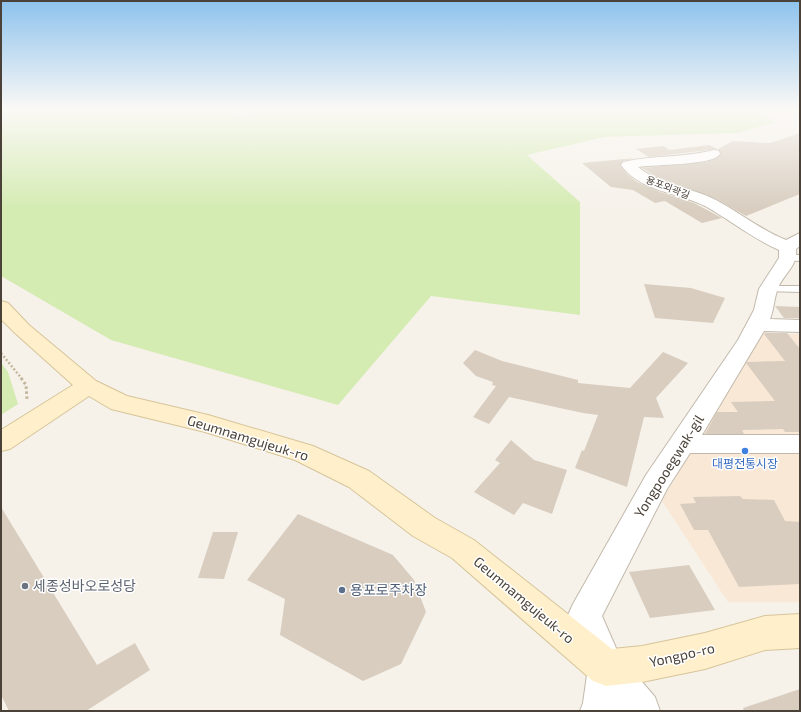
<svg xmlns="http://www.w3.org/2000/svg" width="801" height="712" font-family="'Exo 2','Noto Sans KR',sans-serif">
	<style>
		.commercial { fill: #f8e8d5 }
		.green { fill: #d4ebb2 }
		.building { fill: #d8cdbf }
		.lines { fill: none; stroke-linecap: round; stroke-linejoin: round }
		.lane-casing { stroke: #c2b9ac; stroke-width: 2 }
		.street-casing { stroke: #c2b9ac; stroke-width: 2 }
		.secondary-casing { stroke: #d7c499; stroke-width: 2 }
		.path-far1 { stroke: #c4b59d; stroke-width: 2.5; stroke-dasharray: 2 2; stroke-linecap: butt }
		.path { stroke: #c4b59d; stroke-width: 3; stroke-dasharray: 2.5 2.5; stroke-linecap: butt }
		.lane { fill: #fff; fill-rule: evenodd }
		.street { fill: #fff; fill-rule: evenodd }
		.secondary { fill: #fff0cb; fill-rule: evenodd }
		.shop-dot { fill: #3f7fe0; stroke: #fff; stroke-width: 1.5 }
		.worship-dot { fill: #6b7280; stroke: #fff; stroke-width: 1.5 }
		.service-dot { fill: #5c6f8a; stroke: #fff; stroke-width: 1.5 }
		.labels { text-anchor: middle; stroke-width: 3; stroke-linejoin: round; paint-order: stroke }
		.far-street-label { font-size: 10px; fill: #4a4238; stroke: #fff }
		.shop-label { font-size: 12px; fill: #366cbe; stroke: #fff }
		.near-street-label { font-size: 14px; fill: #4a4238; stroke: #fff }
		.near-worship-label { font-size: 14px; fill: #5b616d; stroke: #fff; text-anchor: start }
		.near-service-label { font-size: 14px; fill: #4e5e75; stroke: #fff; text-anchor: start }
	</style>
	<rect width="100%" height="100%" fill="#f6f2ea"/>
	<polygon class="commercial" points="758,334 800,334 800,602 728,602 662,501"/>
	<g class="green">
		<polygon points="1,110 216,110 247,116 254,110 753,110 776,122 738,133 604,137 527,155 580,202 580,315 431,296 338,405 111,340 1,276"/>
		<polygon points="1,363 8,372 18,404 1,415"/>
	</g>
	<g class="building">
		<polygon points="800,133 800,194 746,216 717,199 657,177 642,168 706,162 721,155 718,149 733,141 770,143"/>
		<polygon points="709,145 718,149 649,157 636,149 663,146 670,150"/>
		<polygon points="635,158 623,161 620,165 628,175 637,182 660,192 694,203 722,218 702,223 665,201 655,203 633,190 611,187 582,163"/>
		<polygon points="644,284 691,288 725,298 713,323 655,318"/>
		<polygon points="775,306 800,307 800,318 784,318"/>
		<polygon points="765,333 787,333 800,349 800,432 785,432 783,429 742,430 744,434 705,434 717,412 738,412 731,402 775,401 746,363 747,362 785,361 764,334"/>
		<polygon points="475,350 502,361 578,380 578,383 630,388 663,352 688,363 656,398 664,418 644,417 627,487 575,468 582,450 584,451 598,415 583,413 509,397 489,424 473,417 496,386 492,385 493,382 476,376 463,363"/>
		<polygon points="511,440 534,460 567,470 552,514 523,503 514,515 474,492 500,463 495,460"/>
		<polygon points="740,496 743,499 774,500 785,521 800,522 800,584 739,587 708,530 694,530 680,504 696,503 693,497"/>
		<polygon points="1,507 97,665 135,643 150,670 86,711 9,711 1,695"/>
		<polygon points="298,514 393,555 414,580 426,612 401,664 363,681 280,635 285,599 247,580"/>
		<polygon points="213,532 238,532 224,579 198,578"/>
		<polygon points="689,565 715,610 650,618 629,572"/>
		<polygon points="800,689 800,711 744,711 743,708"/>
	</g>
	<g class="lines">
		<defs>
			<g id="lane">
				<polygon points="788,255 800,255 800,261 785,260 785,256"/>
				<polygon points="768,286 800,286 800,292 764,291 763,289"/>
			</g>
			<path id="street" d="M714 150 719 151 720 154C712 166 654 164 638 167 660 185 691 187 716 200 740 213 761 230 786 240L800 233V246L796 249C798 266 784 273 778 288 774 298 774 309 770 319L800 320V332L764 331 702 435H800V453H690L667 489 602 616 619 655 655 697 660 711H580L583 703 588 668 568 615 573 604 646 475 738 340 754 310 759 289 779 258V250C752 238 730 220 705 206 679 193 639 191 621 165L623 162C653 155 684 158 714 150Z"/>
			<polygon id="secondary" points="1,301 8,303 29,325 96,381 127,396 208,415 313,446 369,471 435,518 474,540 612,649 642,646 705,633 765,616 800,614 800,648 765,650 705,669 642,682 606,686 593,681 452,558 413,536 349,487 295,460 205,432 111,409 89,396 10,449 1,451 1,430 73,385 15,333 1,319"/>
		</defs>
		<use href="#lane" class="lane-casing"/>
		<use href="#street" class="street-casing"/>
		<use href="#secondary" class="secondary-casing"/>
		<polyline class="path-far1" points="1,353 22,379"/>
		<polyline class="path" points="21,378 26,385 27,399"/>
		<use href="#lane" class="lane"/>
		<use href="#street" class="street"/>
		<use href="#secondary" class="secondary"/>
	</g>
	<linearGradient id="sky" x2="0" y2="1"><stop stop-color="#8dc2ed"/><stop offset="0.52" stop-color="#fbf9f6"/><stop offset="1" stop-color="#fbf9f6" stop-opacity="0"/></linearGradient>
	<rect width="801" height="210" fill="url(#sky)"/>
	<circle class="shop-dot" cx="745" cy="451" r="4"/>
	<circle class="worship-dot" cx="25" cy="586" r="4"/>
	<circle class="service-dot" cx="342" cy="590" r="4"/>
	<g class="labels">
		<g class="far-street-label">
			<text transform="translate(668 187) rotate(21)" y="4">용포외곽길</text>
		</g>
		<g class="shop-label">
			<text x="745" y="468">대평전통시장</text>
		</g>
		<g class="near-street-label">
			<text transform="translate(248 438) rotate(17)" y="5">Geumnamgujeuk-ro</text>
			<text transform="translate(669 466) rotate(-58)" y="5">Yongpooegwak-gil</text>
			<text transform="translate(524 600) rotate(40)" y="5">Geumnamgujeuk-ro</text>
			<text transform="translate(682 655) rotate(-13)" y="5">Yongpo-ro</text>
		</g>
		<g class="near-worship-label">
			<text x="33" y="591">세종성바오로성당</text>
		</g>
		<g class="near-service-label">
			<text x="350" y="595">용포로주차장</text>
		</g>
	</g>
	<rect width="801" height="712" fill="none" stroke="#4a4238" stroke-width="4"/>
</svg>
